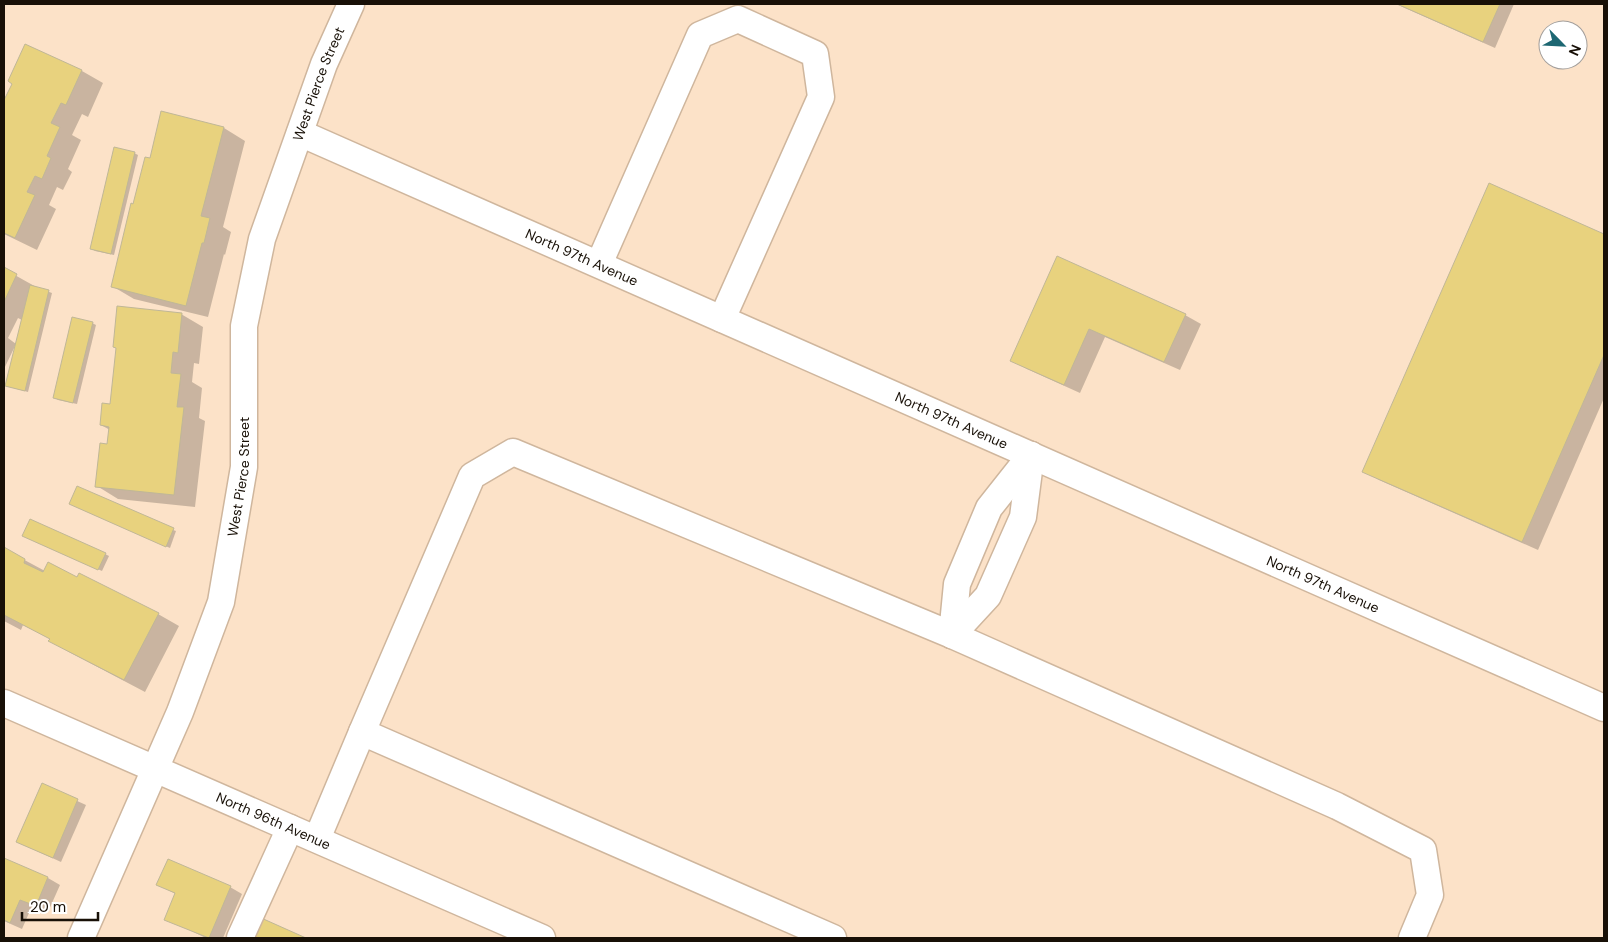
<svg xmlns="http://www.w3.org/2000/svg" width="1608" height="942" font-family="'DM Sans',sans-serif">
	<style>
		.shadow { fill: #0003 }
		.building { fill: #e8d27e; stroke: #c0b797 }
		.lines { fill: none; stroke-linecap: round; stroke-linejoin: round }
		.minor-casing { stroke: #cfb69d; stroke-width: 29 }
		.minor { stroke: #fff; stroke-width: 26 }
		.labels { text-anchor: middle; stroke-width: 5; stroke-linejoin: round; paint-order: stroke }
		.street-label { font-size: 14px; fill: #181007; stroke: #fff }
	</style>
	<rect width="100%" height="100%" fill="#fce2c8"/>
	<g class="shadow">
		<polygon points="1396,4 1514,4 1495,48"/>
		<polygon points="26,45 82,71 103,83 88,117 82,114 72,135 81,140 68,169 72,172 63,190 57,187 49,205 56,209 37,250 4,234 4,102 5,102 14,83"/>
		<polygon points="162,113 224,128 245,141 223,227 231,232 225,255 224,254 208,317 134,299 112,286 134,205 150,160"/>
		<polygon points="134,153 138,155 114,255 95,251 92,249"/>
		<polygon points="1489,184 1604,235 1604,398 1538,550 1379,480 1364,471"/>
		<polygon points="1057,258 1185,315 1201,324 1180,370 1105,337 1080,393 1027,369 1012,360"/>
		<polygon points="4,269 38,288 52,293 28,392 6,386 22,320 18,318 8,338 16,344 4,369"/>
		<polygon points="181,314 203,327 199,364 194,363 192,382 202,388 199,418 205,421 195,507 118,499 97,486 108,445 110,430 101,425 111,405"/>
		<polygon points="92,323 96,325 77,404 58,400 55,398"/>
		<polygon points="74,506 173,530 176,531 170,548"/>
		<polygon points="27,538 105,554 109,556 102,571"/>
		<polygon points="4,549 45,571 78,579 158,614 179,626 145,692 71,653 50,641 51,639 23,625 21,630 4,621"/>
		<polygon points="42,785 86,805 61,862 17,842"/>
		<polygon points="4,859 48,878 60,885 48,912 32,906 22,929 4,921"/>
		<polygon points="158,885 230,887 242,894 223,938 206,938 166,919 176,894"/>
	</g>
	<g class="building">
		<polygon points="1397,4 1500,4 1483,42"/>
		<polygon points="25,44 82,70 66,105 61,103 51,123 60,127 47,156 51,158 42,179 35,176 27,192 35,195 15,238 4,233 4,100 12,84 8,81"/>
		<polygon points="161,111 224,127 201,216 210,218 204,243 202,243 186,306 111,287 131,203 133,204 145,157 150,158"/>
		<polygon points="114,147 135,152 111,254 90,249"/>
		<polygon points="1489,183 1604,234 1604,355 1522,542 1362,472"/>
		<polygon points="1057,256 1186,314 1164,362 1089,329 1064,385 1010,361"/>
		<polygon points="4,267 17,274 4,302"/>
		<polygon points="30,285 49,290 25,391 5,386"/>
		<polygon points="117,306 182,313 178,353 173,352 171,373 181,374 177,407 184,407 174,495 95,487 100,443 107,444 109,427 100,425 102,403 110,404 116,348 113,347"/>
		<polygon points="72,317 93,322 73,403 53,398"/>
		<polygon points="77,486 174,528 166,547 69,504"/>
		<polygon points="30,519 106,553 98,570 22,536"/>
		<polygon points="4,547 25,559 24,563 43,572 48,562 77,577 79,573 159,613 124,680 48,641 50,639 4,615"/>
		<polygon points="42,783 78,799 53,858 16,842"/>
		<polygon points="4,858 48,877 36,906 20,900 10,923 4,920"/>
		<polygon points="168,859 231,886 209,938 164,920 175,893 156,885"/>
		<polygon points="259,917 306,938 249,938"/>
	</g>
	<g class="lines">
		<defs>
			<g id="minor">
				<path id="s1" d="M300 133 1604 708"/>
				<polyline points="599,264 700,35 738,19 815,54 821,97 722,319"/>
				<polyline points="952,635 988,596 1023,517 1031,455"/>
				<polyline points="952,635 957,584 989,508 1031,455"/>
				<path id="s2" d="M4 703 542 938"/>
				<polyline points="317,839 362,732"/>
				<path id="s3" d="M81 938 180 712 221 602 244 467V326L262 239 324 64 351 4"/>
				<polyline points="240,938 290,828"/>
				<polyline points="833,938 362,732 472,476 513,452 952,635 1337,806 1423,850 1430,895 1412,938"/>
			</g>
		</defs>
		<use href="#minor" class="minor-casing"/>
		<use href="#minor" class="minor"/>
	</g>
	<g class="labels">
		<g class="street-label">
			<text dy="5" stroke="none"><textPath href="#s3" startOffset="896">West Pierce Street</textPath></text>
			<text dy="5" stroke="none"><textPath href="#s1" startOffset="308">North 97th Avenue</textPath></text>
			<text dy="5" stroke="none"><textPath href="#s1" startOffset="712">North 97th Avenue</textPath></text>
			<text dy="5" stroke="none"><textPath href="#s3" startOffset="491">West Pierce Street</textPath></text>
			<text dy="5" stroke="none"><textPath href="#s1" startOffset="1118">North 97th Avenue</textPath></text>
			<text dy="5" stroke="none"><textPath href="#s2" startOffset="294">North 96th Avenue</textPath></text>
		</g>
	</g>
	<rect width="1608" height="942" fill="none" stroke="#181007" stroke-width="10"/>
	<g transform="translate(1563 45) rotate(114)"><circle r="24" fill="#ffffff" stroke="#a39f9c"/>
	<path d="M0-4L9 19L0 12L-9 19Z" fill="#1d6772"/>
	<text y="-8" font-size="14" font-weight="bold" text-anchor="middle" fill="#181007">N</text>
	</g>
	<path d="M22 912v8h76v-8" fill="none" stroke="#181007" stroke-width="2.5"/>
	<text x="30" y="912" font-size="15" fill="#181007" stroke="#ffffff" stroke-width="4" paint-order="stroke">20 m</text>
</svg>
